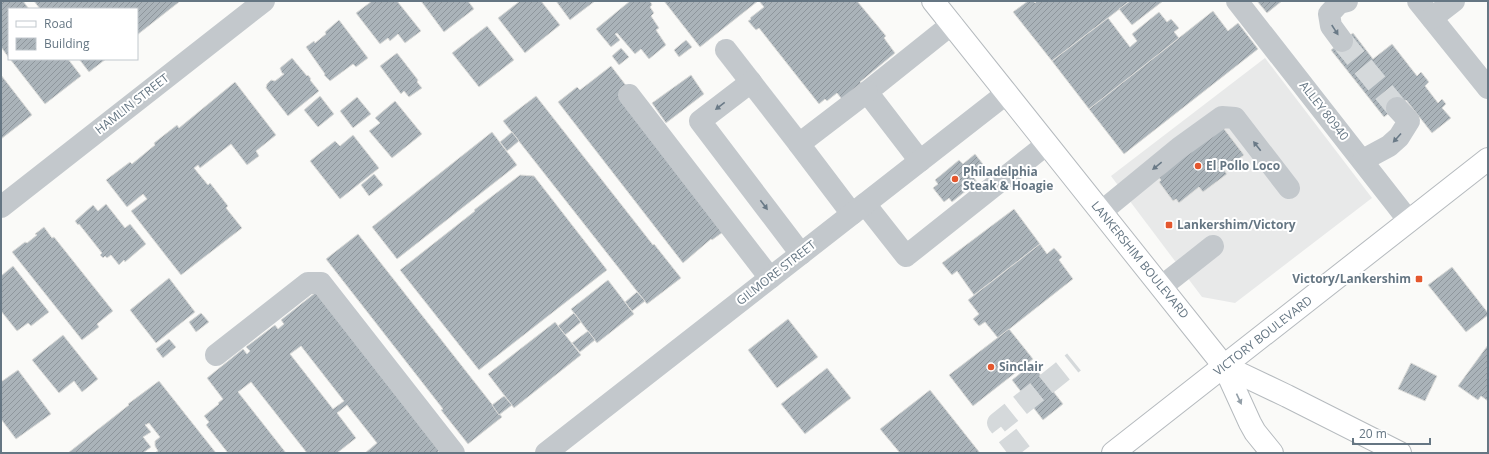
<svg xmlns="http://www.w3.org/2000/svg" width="1489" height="454" font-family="'Open Sans',sans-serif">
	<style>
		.built { fill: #e8e9e9 }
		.building { fill: url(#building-hatch); stroke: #dcdcda; fill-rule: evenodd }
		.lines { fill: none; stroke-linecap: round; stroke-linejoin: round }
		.minor-tunnel { stroke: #d5d9db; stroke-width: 22; stroke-dasharray: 22 11; stroke-linecap: butt }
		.major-casing { stroke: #b5babe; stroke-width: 24 }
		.minor { stroke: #c3c8cc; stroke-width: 22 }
		.major { stroke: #fff; stroke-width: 22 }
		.oneway { fill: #6a7a87 }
		.oneway2 { fill: #939fa8 }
		.poi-dot { fill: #e4572e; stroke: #fff; stroke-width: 1.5 }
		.labels { text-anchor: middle; stroke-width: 4; stroke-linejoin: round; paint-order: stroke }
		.street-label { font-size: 12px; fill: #657683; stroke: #fff }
		.poi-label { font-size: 12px; font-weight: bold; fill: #657683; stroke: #fff; text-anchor: start }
	</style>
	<defs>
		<pattern id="building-hatch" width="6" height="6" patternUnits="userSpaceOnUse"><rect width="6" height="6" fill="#aab3b9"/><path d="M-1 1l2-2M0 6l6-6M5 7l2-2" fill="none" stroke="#8e969c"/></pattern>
	</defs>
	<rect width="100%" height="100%" fill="#fafaf8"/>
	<polygon class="built" points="1265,58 1372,198 1235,303 1202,297 1111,176"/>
	<g class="building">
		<polygon points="1,1 23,1 29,9 9,9 9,58 1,47"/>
		<polygon points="34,1 178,1 179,2 137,35 137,9 40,9"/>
		<polygon points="372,1 397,1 421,31 405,43 398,34 390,41 388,38 380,44 356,13"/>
		<polygon points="421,1 468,1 474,9 444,32"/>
		<polygon points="520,1 541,1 560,25 525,53 498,18"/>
		<polygon points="556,1 595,1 570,20"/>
		<polygon points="630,1 650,1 652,5 650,7 654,13 651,16 659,28 656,30 666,45 649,59 641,49 635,54 617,33 615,34 620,40 611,47 596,29"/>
		<polygon points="664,1 758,1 700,47"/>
		<polygon points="759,1 857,1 886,36 884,38 895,53 860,82 865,87 845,103 837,93 827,101 825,99 819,104 759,28 756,30 748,21 751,19 750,18 764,7"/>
		<polygon points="1028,1 1033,1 1035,3 1037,1 1130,1 1052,61 1013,12"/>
		<polygon points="1130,1 1163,1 1132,25 1119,9"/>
		<polygon points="1257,1 1282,1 1267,13"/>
		<polygon points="1213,11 1228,31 1238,23 1258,49 1124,154 1089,109"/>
		<polygon points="1159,12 1167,22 1171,19 1179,28 1174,32 1179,38 1089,109 1052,61 1108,18 1130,47 1137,41 1132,34"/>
		<polygon points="339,20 368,58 356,67 353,64 330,81 324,75 325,74 306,47 314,41 315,43 326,34 325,32"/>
		<polygon points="487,26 514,60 479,87 452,53"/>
		<polygon points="1353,33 1373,59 1392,44 1417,76 1421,72 1429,82 1425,86 1438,103 1442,99 1446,104 1442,108 1451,118 1432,133 1406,100 1384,117 1331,50"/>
		<polygon points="686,40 692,47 679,57 674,50"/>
		<polygon points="621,48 629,57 619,65 612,56"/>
		<polygon points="397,53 418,80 417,82 422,88 409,97 404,91 401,94 380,66"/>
		<polygon points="292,58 307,76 308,75 311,79 310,80 319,91 288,116 266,88 267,84 271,80 275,81 284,74 282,73 280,68"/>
		<polygon points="10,59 68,59 81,76 45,104"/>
		<polygon points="79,59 106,59 89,72"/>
		<polygon points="611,66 628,88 723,232 712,240 711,239 683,263 558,102 577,87 580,90"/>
		<polygon points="1,75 32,115 1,139"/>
		<polygon points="691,75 704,94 666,123 652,103"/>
		<polygon points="235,82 276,135 256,151 259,156 247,165 231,144 200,168 198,165 194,168 208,185 210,183 228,206 226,208 242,228 181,275 131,211 147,199 143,194 127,207 106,180 130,162 132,164 155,145 154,143 177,125 179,128"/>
		<polygon points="320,96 334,114 318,127 304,110"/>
		<polygon points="536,96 653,245 654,244 681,278 647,304 503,121"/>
		<polygon points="357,97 371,114 353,128 340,111"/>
		<polygon points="395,101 422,134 392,158 369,131 380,123 375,118"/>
		<polygon points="1221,125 1244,155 1233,163 1232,161 1223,169 1227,174 1203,192 1199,187 1179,203 1176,199 1173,201 1159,182 1161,180 1157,175"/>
		<polygon points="492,132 517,165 397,259 372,227"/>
		<polygon points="512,132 519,141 507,151 500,142"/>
		<polygon points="353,135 379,168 340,199 310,161 335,141 340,146"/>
		<polygon points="975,154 986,168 974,178 977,182 952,202 949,198 944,202 933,188 938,184 935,180 959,160 963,164"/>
		<polygon points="374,174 383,185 369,196 361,185"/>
		<polygon points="520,175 534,176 607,270 479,370 400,270 475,211 474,210"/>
		<polygon points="106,204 125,228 130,224 146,244 125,262 124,260 119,265 111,255 107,258 105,256 103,258 100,255 102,253 79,224 78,225 75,221 93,205 98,211"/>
		<polygon points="1014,209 1040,244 974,295 957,271 952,275 942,263"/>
		<polygon points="44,227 52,238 54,237 113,311 97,324 99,327 82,340 12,252 25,242 27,243 37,235 35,234"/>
		<polygon points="358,234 502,417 468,444 441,410 443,409 326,259"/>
		<polygon points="1040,244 1047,254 1054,248 1062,257 1059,260 1073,279 998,338 985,322 979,326 973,319 979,314 968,300"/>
		<polygon points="13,266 49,312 31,326 28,323 17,331 1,311 1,276"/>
		<polygon points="1452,267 1488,313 1488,315 1466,332 1428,285"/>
		<polygon points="169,278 195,312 156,343 130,310"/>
		<polygon points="608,280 634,314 597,343 571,309"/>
		<path d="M320 289 440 450 437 453H365L377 443 347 405 337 413 356 438 337 453H307L251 382 238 392 286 453H228L206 425 209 422 204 416 219 404 218 403 223 399 207 378 243 349 247 354 250 351 246 347 275 325 278 329 284 324 281 320ZM301 346 344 401 333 409 290 354Z"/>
		<polygon points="637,292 645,301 632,311 625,302"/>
		<polygon points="201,313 209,322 196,332 189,322"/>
		<polygon points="574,313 581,322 565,335 558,326"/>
		<polygon points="788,319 818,357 777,388 748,350"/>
		<polygon points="555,322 581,355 514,408 488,374"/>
		<polygon points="1009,329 1033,359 973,406 949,375"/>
		<polygon points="588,331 595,340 580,352 572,343"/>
		<polygon points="63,335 98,379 82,392 74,381 59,393 32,360"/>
		<polygon points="169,339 176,347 163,358 156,349"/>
		<polygon points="1488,345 1488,401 1481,396 1478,400 1458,386"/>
		<polygon points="1411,363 1437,376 1425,401 1398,389"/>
		<polygon points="1032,364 1063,404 1043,420 1012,380"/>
		<polygon points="827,368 851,398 805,434 781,404"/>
		<polygon points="18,370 51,414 16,439 1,419 1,382"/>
		<polygon points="159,381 216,453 157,453 156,452 158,451 155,446 155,441 160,437 149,423 145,425 151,432 143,437 151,447 143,453 68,453 129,405 128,404"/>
		<polygon points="930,390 980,453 900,453 880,429"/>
		<polygon points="504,396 512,405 499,415 492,405"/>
	</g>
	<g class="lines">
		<g class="minor-tunnel">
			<polyline points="1342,41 1397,108"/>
			<polyline points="1021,453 998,423 1074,362"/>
		</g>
		<defs>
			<g id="major">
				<polyline points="933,1 1224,366 1287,396 1400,453"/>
				<polyline points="1224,366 1250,423 1255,432 1272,453"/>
				<polyline points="1113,453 1488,159"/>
			</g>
		</defs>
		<use href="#major" class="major-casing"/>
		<g class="minor">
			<polyline points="1237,1 1409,221"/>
			<polyline points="1418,1 1488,88"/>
			<polyline points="1432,18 1454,1"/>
			<polyline points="1342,41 1331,26 1329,14 1339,3 1347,1"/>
			<polyline points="726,50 799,144"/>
			<polyline points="751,82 700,121 801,254"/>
			<polyline points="629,95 770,278"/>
			<polyline points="1363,160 1389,146 1399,137 1409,121 1397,108"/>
			<polyline points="920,161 867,92 952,24"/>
			<polyline points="865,204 906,256 1047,144"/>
			<polyline points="1,207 264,1"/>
			<polyline points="1101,212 1179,148 1222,117 1235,118 1289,188"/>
			<polyline points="852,214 799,144 867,92"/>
			<polyline points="1161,287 1213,246"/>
			<polyline points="216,355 308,283 321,283 454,453"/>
			<polyline points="546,453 1007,93"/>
		</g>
		<use href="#major" class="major"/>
	</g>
	<defs><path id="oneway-solid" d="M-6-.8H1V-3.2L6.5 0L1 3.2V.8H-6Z"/></defs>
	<g class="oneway">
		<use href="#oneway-solid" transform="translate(1335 30) rotate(57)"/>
		<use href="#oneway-solid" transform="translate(720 106) rotate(142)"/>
		<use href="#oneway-solid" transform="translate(1397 138) rotate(132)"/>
		<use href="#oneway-solid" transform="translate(1257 146) rotate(-128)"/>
		<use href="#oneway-solid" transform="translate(1157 166) rotate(141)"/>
		<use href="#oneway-solid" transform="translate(764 205) rotate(53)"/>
	</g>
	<use class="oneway2" href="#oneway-solid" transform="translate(1239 399) rotate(65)"/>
	<g class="poi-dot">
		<circle cx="1198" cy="166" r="4"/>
		<circle cx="955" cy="179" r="4"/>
		<rect x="1165" y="221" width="8" height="8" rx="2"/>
		<rect x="1415" y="275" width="8" height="8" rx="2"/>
		<circle cx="991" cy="367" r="4"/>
	</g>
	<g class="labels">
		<g class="street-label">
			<text transform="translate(132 104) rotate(-38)" y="4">HAMLIN STREET</text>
			<text transform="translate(1324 111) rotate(52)" y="4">ALLEY 80940</text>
			<text transform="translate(1140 260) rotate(51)" y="4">LANKERSHIM BOULEVARD</text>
			<text transform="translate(776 273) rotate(-38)" y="4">GILMORE STREET</text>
			<text transform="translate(1263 336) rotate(-38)" y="4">VICTORY BOULEVARD</text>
		</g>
		<g class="poi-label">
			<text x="1206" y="170">El Pollo Loco</text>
			<text x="963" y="176">Philadelphia<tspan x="963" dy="14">Steak &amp; Hoagie</tspan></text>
			<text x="1177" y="229">Lankershim/Victory</text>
			<text x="1411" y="283" text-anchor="end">Victory/Lankershim</text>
			<text x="999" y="371">Sinclair</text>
		</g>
	</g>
	<rect width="1489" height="454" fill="none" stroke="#657683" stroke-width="4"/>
	<rect x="8" y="8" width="130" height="52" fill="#ffffff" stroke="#c1c8cd"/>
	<rect x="16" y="21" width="20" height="6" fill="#ffffff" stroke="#c1c8cd"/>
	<text x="44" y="28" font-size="12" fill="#657683">Road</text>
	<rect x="16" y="38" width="20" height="12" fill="url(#building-hatch)" stroke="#c1c8cd"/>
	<text x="44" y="48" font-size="12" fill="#657683">Building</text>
	<path d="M1353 438v6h77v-6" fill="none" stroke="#657683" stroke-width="2"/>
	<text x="1359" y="438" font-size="12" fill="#657683" stroke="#ffffff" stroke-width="3" paint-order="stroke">20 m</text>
</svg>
